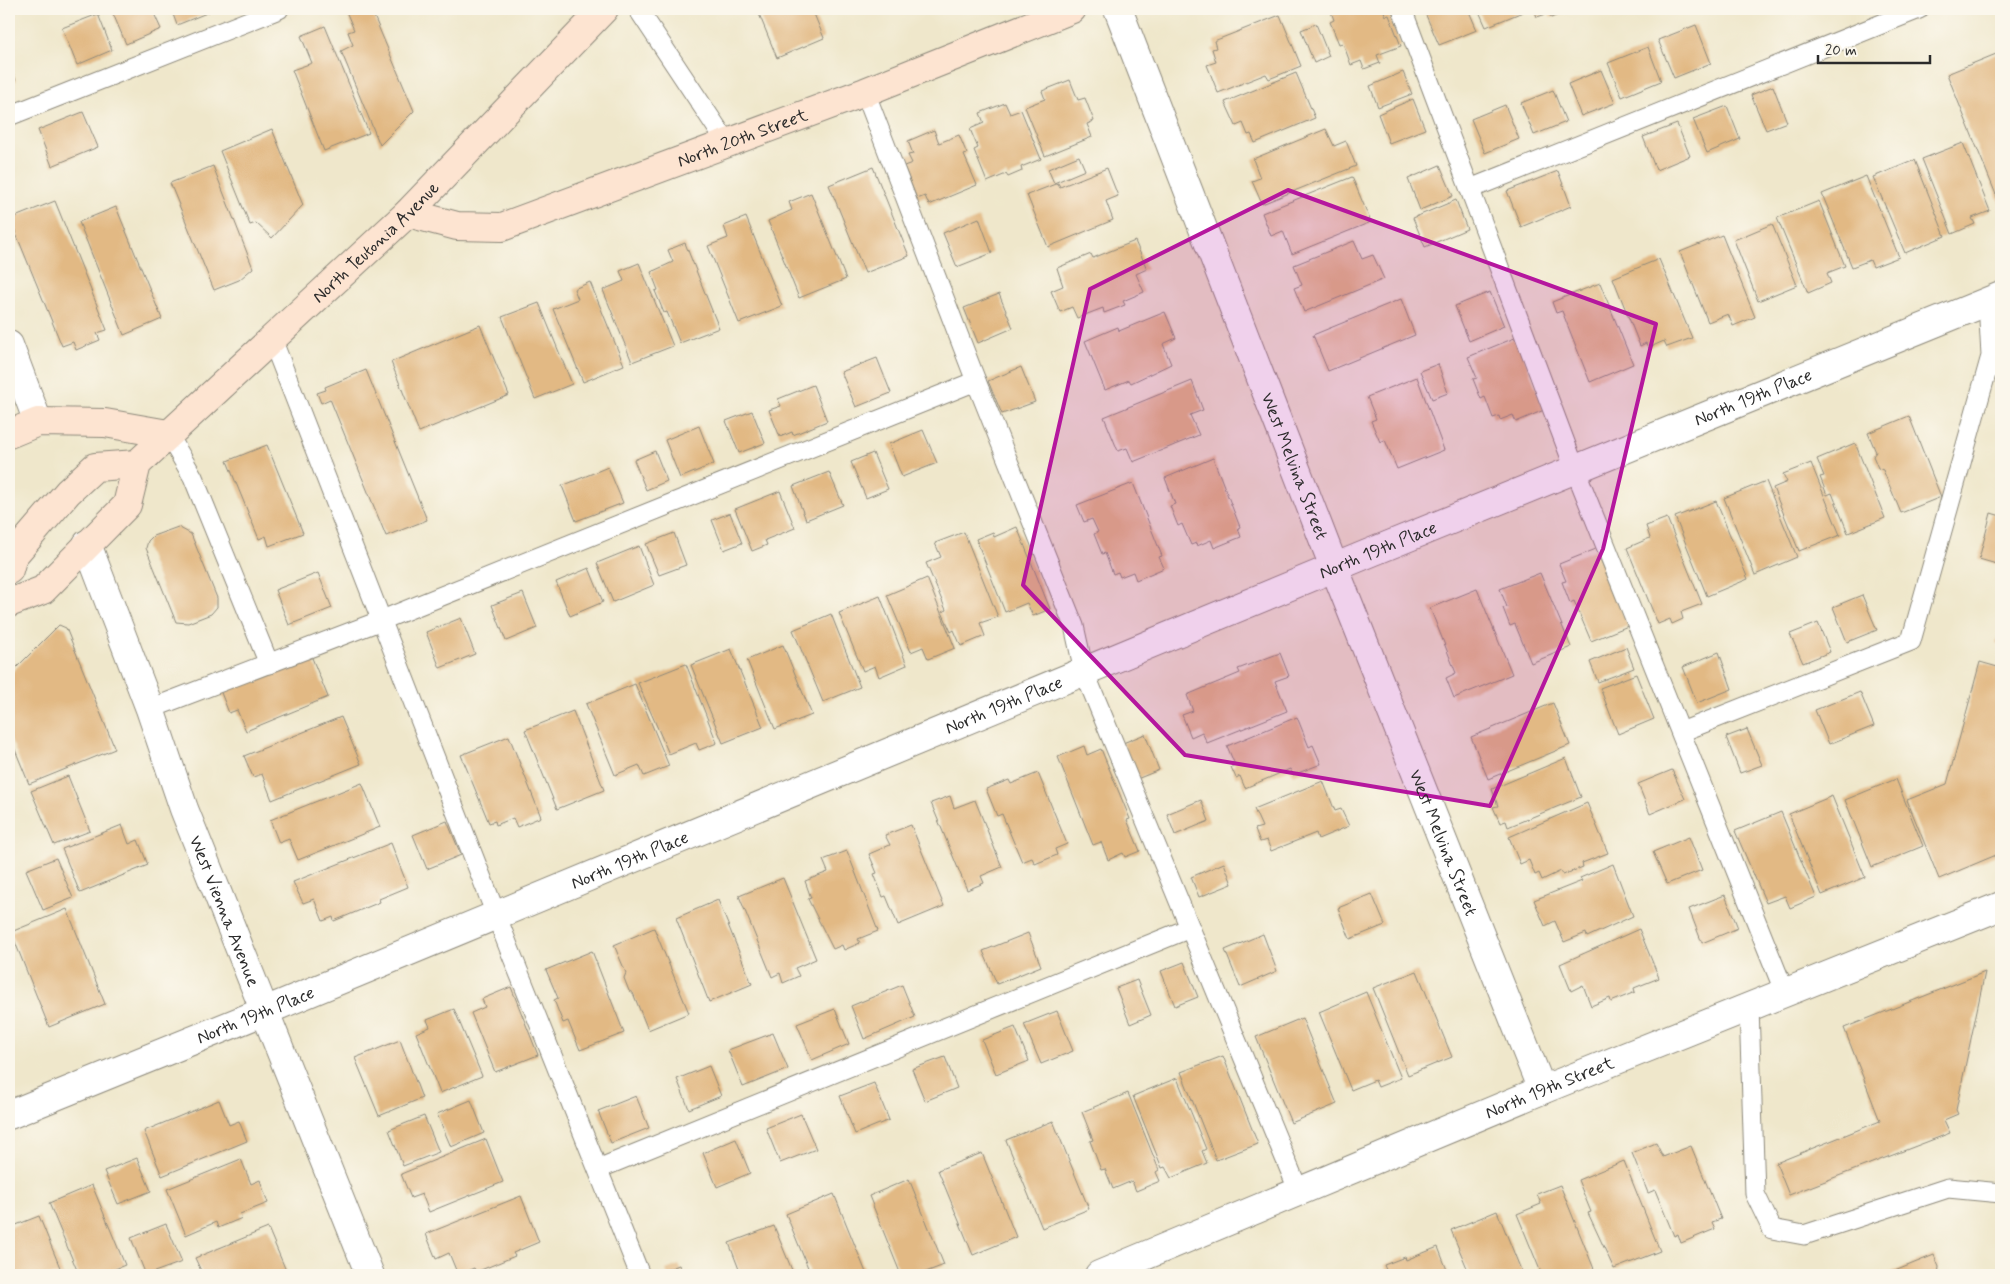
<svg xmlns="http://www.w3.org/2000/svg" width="2010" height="1284" font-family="Mynerve,sans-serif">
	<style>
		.building { fill: #e2b984 }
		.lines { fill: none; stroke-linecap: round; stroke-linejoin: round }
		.lane-casing { stroke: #8d897b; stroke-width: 21 }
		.street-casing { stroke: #8d897b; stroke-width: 30 }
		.secondary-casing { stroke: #8d897b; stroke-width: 30 }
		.lane { stroke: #fff; stroke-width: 19 }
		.street { stroke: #fff; stroke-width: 28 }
		.secondary { stroke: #fde4d1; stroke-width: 28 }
		.marked { fill: #b5179e; fill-opacity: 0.2; stroke: #b5179e; stroke-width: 4; stroke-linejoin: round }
		.labels { text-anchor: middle; stroke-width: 4; stroke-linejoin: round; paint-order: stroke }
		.street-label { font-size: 18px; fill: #2b2b2b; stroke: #fbf7ec }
	</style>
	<rect width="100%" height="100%" fill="#fbf7ec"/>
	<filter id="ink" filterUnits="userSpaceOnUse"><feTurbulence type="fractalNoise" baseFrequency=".02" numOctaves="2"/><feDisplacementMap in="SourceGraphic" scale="10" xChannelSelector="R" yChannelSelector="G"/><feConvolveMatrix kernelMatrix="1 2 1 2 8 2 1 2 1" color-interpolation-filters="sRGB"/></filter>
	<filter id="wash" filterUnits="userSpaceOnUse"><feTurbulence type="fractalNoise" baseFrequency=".0096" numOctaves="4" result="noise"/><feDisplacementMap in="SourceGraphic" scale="20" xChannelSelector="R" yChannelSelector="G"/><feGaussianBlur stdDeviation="1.12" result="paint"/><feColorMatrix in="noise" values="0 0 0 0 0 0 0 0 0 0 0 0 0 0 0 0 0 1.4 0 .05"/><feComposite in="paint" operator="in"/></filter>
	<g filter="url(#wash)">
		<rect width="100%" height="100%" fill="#efe7cb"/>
		<g id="blocks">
			<g class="building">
				<polygon points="111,9 152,9 161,29 126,44"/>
				<polygon points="171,9 208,9 209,12 177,25"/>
				<polygon points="345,9 371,9 414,111 380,145 341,51 353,45 348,32 354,30"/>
				<polygon points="757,9 812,9 824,38 777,58"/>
				<polygon points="1330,9 1383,9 1386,16 1389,15 1401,46 1377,55 1380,63 1364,69 1361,61 1351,65 1343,43 1339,44 1330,22 1334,20"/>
				<polygon points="1420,9 1468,9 1477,30 1439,45 1425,13 1422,14"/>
				<polygon points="1478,9 1530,9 1486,27"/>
				<polygon points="1534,9 1572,9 1551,18 1549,13 1537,17"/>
				<polygon points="98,14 112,50 77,65 62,28"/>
				<polygon points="1280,15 1301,66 1269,79 1266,74 1218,93 1207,65 1216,62 1212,49 1216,48 1214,41"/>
				<polygon points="1316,24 1329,56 1314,63 1301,30"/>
				<polygon points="1696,25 1711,63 1674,78 1658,40"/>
				<polygon points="325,26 369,133 324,151 292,70 312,63 301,36"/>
				<polygon points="1648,47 1661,81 1622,97 1608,63"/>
				<polygon points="2001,52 2001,207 1947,74"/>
				<polygon points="9,62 16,81 9,84"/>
				<polygon points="1601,70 1615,103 1581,116 1568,84"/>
				<polygon points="1403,72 1412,94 1378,107 1370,86"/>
				<polygon points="1296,73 1315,118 1255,143 1251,134 1248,135 1243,123 1236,126 1225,102"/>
				<polygon points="1070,80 1078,100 1085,98 1094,121 1087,124 1092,137 1045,156 1025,107 1045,99 1042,91"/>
				<polygon points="1773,86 1787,122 1766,130 1751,95"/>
				<polygon points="1553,90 1566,122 1534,135 1521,103"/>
				<polygon points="1413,99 1425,129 1389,143 1378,114"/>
				<polygon points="1005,103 1010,114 1021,110 1041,159 1021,167 1022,171 1008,177 1006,174 987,182 974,150 978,148 970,129 984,123 980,113"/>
				<polygon points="1505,105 1519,139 1485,153 1471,119"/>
				<polygon points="1727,106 1740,139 1707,153 1693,119"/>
				<polygon points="83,112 98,147 52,166 38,130"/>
				<polygon points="1677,124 1690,156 1656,170 1643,137"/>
				<polygon points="272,129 303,205 272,238 256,223 250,225 220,151"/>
				<polygon points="1326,129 1334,146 1346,141 1356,166 1262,204 1252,181 1260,178 1253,159"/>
				<polygon points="934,130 939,143 959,135 967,154 964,155 977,185 929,205 925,196 917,199 904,166 912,163 908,155 913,154 908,141"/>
				<polygon points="1963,143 1990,211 1972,218 1975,224 1952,234 1922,159"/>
				<polygon points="1079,156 1085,170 1054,183 1048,169"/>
				<polygon points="1915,160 1945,236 1905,253 1873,177"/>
				<polygon points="1440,165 1453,196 1420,210 1408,179"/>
				<polygon points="213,166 253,268 239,280 214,290 170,183"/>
				<polygon points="873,167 909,256 865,273 829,185"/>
				<polygon points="1107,168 1118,196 1106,201 1113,220 1048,247 1027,195 1058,183 1060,187"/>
				<polygon points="1558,171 1571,206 1521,227 1507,191"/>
				<polygon points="1866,176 1899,257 1873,267 1870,260 1852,267 1822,194"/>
				<polygon points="1352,177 1371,222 1292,254 1283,231 1271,236 1262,213"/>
				<polygon points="811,193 846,279 799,298 768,221 792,210 789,202"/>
				<polygon points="1456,200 1467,229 1425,247 1413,218"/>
				<polygon points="55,201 107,330 97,333 100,340 76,350 73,342 62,346 10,219"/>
				<polygon points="1819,201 1845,266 1827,273 1831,283 1808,293 1777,218"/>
				<polygon points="116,207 162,319 124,335 79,222"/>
				<polygon points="746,217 782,306 739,323 708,246 728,238 724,226"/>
				<polygon points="979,218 992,253 957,267 943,233"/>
				<polygon points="1772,224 1797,285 1758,301 1734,240"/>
				<polygon points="1722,235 1755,317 1733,326 1728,314 1708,322 1680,252"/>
				<polygon points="1135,241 1147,269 1136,274 1144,292 1123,301 1125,305 1104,313 1103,308 1077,318 1072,307 1060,312 1051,291 1063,286 1057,268 1091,254 1093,258"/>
				<polygon points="1354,241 1362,259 1373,255 1384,279 1304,312 1294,288 1302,285 1294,265"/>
				<polygon points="685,243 719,328 680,343 667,312 664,313 655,291 658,290 651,272 673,262 668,250"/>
				<polygon points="1659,259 1692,338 1667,347 1664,341 1648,348 1646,343 1640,346 1613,278"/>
				<polygon points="639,263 673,346 632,362 603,290 624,281 620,271"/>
				<polygon points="590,282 624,365 583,382 553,309 578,299 574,289"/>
				<polygon points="1600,283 1633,364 1590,382 1562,311 1556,313 1552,302"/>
				<polygon points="1490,292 1504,326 1469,341 1455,306"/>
				<polygon points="999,294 1013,328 978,343 964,308"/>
				<polygon points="1401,299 1415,335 1328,371 1313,335"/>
				<polygon points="539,303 572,384 535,399 502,317"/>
				<polygon points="1165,312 1176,338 1163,344 1171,364 1131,383 1129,380 1105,390 1085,341 1118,327 1119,331"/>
				<polygon points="480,325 509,395 419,432 391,362"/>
				<polygon points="1517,337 1544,410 1516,422 1513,415 1500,420 1499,416 1493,418 1485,397 1481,399 1473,379 1477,378 1468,357"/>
				<polygon points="877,358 891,393 856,407 841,372"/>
				<polygon points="1438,364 1448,393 1432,399 1420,371"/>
				<polygon points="1021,367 1035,402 1002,414 988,381"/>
				<polygon points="366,370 427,520 386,536 330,399 321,403 317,393 326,390 325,387"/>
				<polygon points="1417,377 1444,450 1397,469 1385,440 1380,442 1371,421 1376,419 1367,397"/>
				<polygon points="1192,381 1203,410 1190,415 1199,435 1133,462 1127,448 1118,451 1104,417"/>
				<polygon points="813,385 827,421 793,435 792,432 780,437 769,410 781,406 778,399"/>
				<polygon points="752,411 765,443 739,453 726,421"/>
				<polygon points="1909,416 1941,497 1901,513 1883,470 1878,468 1873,456 1876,452 1868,433"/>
				<polygon points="699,426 714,464 680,478 665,440"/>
				<polygon points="923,430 937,463 902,477 889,444"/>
				<polygon points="1855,443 1885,518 1848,533 1832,493 1827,495 1820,477 1824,476 1817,459"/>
				<polygon points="267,445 303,533 269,546 266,536 259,539 227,461"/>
				<polygon points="655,451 667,481 646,490 634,460"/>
				<polygon points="873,453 888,489 866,498 851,462"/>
				<polygon points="1213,458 1240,527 1238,528 1241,537 1214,548 1211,540 1197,546 1196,543 1191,545 1182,524 1178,526 1170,506 1175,504 1165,478"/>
				<polygon points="1811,463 1840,535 1799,551 1773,488 1787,482 1783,474"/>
				<polygon points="608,467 623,503 576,521 562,486"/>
				<polygon points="829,472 843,505 806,520 793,486"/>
				<polygon points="1766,481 1797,557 1755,575 1724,498"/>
				<polygon points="1133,483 1162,556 1159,557 1164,568 1136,580 1133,572 1120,577 1118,572 1113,574 1105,553 1102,554 1094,534 1098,532 1092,519 1084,522 1077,505"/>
				<polygon points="780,491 795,528 765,540 767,545 752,551 735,509"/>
				<polygon points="1716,501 1748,579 1707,596 1675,517"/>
				<polygon points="730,513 742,543 724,550 712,520"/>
				<polygon points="1991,513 2001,516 2000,565 1979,559"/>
				<polygon points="1667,518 1702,604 1681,612 1683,619 1672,624 1670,619 1658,624 1627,548 1650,538 1646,526"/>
				<polygon points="178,527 191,534 217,598 217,607 211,614 188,623 176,622 146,548 148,541 153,536"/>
				<polygon points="1017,527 1050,609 1033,616 1027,603 1005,612 976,539 993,532 994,537"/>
				<polygon points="964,532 998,617 980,623 985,636 961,646 954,630 951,632 942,612 946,610 926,563 941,557 935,543"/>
				<polygon points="674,533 686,565 659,575 646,544"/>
				<polygon points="639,546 654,585 613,602 597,563"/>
				<polygon points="1596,549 1628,626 1591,641 1574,601 1570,603 1562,582 1566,581 1559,564"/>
				<polygon points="589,568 603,602 570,616 556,582"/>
				<polygon points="318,573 332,608 289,625 275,590"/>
				<polygon points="1540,573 1571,647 1531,663 1515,624 1510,626 1503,608 1507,607 1500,589"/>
				<polygon points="927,578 955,648 928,659 923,647 911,652 887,595"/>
				<polygon points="1477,589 1512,674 1454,698 1446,678 1456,673 1430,608"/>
				<polygon points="523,593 537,628 506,641 492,605"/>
				<polygon points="1862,595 1877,630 1847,642 1833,607"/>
				<polygon points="880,596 907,665 879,677 875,666 863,671 839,613"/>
				<polygon points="831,614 860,687 823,702 793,630"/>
				<polygon points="461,618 475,654 440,668 426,632"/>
				<polygon points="1818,623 1830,652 1803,663 1790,634"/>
				<polygon points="59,625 66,628 115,749 29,784 9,735 9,675"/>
				<polygon points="2001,625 2001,644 1996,643"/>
				<polygon points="783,645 812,715 775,729 747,660"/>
				<polygon points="1626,647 1634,668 1598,682 1590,662"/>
				<polygon points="731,649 763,727 723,743 691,665"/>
				<polygon points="1719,652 1732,689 1697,703 1683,667"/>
				<polygon points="310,653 328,697 246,731 237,710 229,713 220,690"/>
				<polygon points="1280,653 1289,676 1275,681 1287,711 1207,743 1202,732 1191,737 1182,715 1193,711 1187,695 1240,673 1238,669"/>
				<polygon points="1980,662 2001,668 2001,853 1939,879 1907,800 1947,784"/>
				<polygon points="686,664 717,743 699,750 696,743 669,754 638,683"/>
				<polygon points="1636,674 1654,719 1618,734 1600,688"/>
				<polygon points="635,684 669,766 644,776 639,765 615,775 586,704"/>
				<polygon points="1860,692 1874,726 1829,744 1815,710"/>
				<polygon points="1553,703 1570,745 1488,779 1471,737"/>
				<polygon points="573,711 604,790 557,809 525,730"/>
				<polygon points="341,717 361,764 272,800 262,774 253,777 244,756"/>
				<polygon points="1297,717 1309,747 1313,745 1321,764 1293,775 1290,769 1245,788 1240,776 1236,778 1231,767 1235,765 1227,746"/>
				<polygon points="1747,729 1762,765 1740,773 1726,737"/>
				<polygon points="1145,734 1159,770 1137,779 1123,743"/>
				<polygon points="509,736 541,817 517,827 513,818 496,825 495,821 489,823 461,755"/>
				<polygon points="1084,746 1087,755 1101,749 1130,819 1127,820 1140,851 1125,857 1123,853 1108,860 1101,842 1093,845 1058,757"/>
				<polygon points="1566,758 1581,797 1508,827 1506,821 1500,823 1493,807 1498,806 1492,789"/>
				<polygon points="1672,770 1685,799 1650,814 1638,784"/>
				<polygon points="1038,773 1067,844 1055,849 1057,855 1035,864 1032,858 1022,862 1002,814 997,816 986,789 1009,780 1011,784"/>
				<polygon points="68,776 90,831 54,845 31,791"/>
				<polygon points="1896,779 1923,846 1872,867 1845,800"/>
				<polygon points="1323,781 1335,811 1341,809 1349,826 1318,839 1316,833 1271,851 1267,840 1260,842 1255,829 1262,827 1254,809"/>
				<polygon points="362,783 380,827 298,860 289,839 279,843 270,820"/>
				<polygon points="950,796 954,808 975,800 1002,867 981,876 984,883 967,890 931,803"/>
				<polygon points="1832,796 1865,877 1822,895 1789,814"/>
				<polygon points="1201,800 1209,821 1175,835 1167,814"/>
				<polygon points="1587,803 1608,853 1582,863 1583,867 1563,875 1561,871 1542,880 1539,873 1535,875 1529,860 1520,864 1509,837"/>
				<polygon points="1781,812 1816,897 1790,908 1785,896 1766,903 1735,831"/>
				<polygon points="447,821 461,855 427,869 413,835"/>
				<polygon points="122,825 129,844 138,840 148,865 80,893 62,849"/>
				<polygon points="911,825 944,906 898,925 886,896 883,897 874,874 877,873 869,854 890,845 885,835"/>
				<polygon points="1689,837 1702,870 1667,884 1653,852"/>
				<polygon points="391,843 408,887 379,899 380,902 334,921 333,917 323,921 314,899 303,903 293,882"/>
				<polygon points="847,851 878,931 858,939 860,943 844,950 842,945 833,949 808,899 811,898 805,881 828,872 823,860"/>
				<polygon points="56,858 73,898 43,910 26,870"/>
				<polygon points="1224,863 1232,884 1199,897 1191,877"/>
				<polygon points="1613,864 1633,916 1587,937 1586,933 1564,942 1555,921 1545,926 1534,900 1582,881 1580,878"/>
				<polygon points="783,878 816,959 795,968 799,976 783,983 780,973 772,977 739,896"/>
				<polygon points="1372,894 1385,925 1350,939 1338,908"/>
				<polygon points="1725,895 1738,928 1702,943 1689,909"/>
				<polygon points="718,900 752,984 709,1002 676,918"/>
				<polygon points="67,909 105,1004 49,1027 11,932"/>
				<polygon points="654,928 689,1013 648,1030 633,993 629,991 624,978 626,973 614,945"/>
				<polygon points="1639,929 1659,978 1634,988 1635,992 1611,1002 1610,998 1591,1006 1583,985 1571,991 1560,964"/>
				<polygon points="1028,933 1041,966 997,984 983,951"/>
				<polygon points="1263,934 1277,971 1240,987 1225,950"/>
				<polygon points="592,951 624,1033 580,1050 568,1021 563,1023 554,1000 558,998 546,970"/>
				<polygon points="1184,962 1198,997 1175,1006 1161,971"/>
				<polygon points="1417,971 1452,1057 1408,1075 1373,988"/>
				<polygon points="1985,972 1956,1110 1958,1114 1944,1120 1950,1133 1789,1195 1776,1163 1880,1121 1844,1028"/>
				<polygon points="1137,980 1151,1015 1130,1024 1116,988"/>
				<polygon points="902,985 915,1017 864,1039 851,1006"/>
				<polygon points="511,987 538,1055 495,1072 471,1013 485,1007 482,999"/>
				<polygon points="1366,992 1401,1078 1378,1087 1375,1080 1351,1090 1319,1012"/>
				<polygon points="454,1009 482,1076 440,1093 416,1033 430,1027 427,1020"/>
				<polygon points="835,1009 849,1044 812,1060 797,1024"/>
				<polygon points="1057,1011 1073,1051 1041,1064 1024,1024"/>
				<polygon points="1302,1018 1337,1104 1291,1123 1256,1037"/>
				<polygon points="1015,1027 1029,1061 996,1074 982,1040"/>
				<polygon points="773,1033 788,1069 743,1087 728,1050"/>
				<polygon points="400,1040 422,1098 379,1116 355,1058"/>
				<polygon points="1223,1056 1258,1144 1216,1160 1181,1072"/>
				<polygon points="945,1057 957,1088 925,1101 912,1069"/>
				<polygon points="709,1066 721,1096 689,1109 677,1079"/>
				<polygon points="1177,1078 1206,1149 1202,1151 1207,1163 1171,1178 1165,1167 1162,1168 1133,1096"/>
				<polygon points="874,1083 889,1120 855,1134 840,1096"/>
				<polygon points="1128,1093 1159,1170 1156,1172 1160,1181 1136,1191 1132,1181 1113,1189 1105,1169 1101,1170 1090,1141 1093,1140 1082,1112"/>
				<polygon points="636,1096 649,1128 611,1143 598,1111"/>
				<polygon points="219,1100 229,1125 239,1121 247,1141 162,1176 144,1131"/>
				<polygon points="471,1100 484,1133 451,1147 437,1114"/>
				<polygon points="801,1114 816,1149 780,1163 766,1128"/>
				<polygon points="424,1116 439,1152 403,1166 389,1130"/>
				<polygon points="1053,1121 1089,1209 1042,1228 1006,1140"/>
				<polygon points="486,1139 503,1182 429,1212 422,1194 411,1198 401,1174"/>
				<polygon points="736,1139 750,1173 717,1187 703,1153"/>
				<polygon points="1656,1143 1663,1157 1691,1146 1721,1219 1712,1222 1715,1229 1681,1243 1678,1234 1674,1236 1655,1190 1648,1193 1632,1153"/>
				<polygon points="982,1153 1016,1237 973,1255 938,1170"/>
				<polygon points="137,1158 151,1191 118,1204 104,1171"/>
				<polygon points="241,1159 251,1184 260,1180 268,1203 240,1214 242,1218 218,1228 216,1222 186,1235 167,1189"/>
				<polygon points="1624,1161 1660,1251 1614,1269 1588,1213 1591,1212 1578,1180"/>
				<polygon points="909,1179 944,1265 918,1275 901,1275 869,1196"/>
				<polygon points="92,1185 125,1265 100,1275 79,1275 49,1203"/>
				<polygon points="1560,1185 1594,1269 1578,1275 1542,1275 1517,1214 1541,1204 1537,1194"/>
				<polygon points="834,1194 867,1275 811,1275 786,1214"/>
				<polygon points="521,1196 539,1242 513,1253 515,1256 476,1272 474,1268 458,1275 449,1253 436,1259 426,1234"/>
				<polygon points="1497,1211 1523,1275 1470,1275 1451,1230"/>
				<polygon points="39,1216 63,1275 13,1275 9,1266 9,1220 11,1227"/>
				<polygon points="166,1224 182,1262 146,1275 131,1238"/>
				<polygon points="774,1226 794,1275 738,1275 737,1273 740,1272 729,1243"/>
				<polygon points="268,1228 287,1273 282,1275 203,1275 195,1258"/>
				<polygon points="1438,1247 1449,1275 1388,1275 1384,1265 1405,1257 1406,1260"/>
				<polygon points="1934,1255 1939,1267 1938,1275 1885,1275"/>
				<polygon points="679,1265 684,1275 668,1275 666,1270"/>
			</g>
		</g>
	</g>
	<g filter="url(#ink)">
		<use href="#blocks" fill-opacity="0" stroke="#8d897b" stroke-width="1"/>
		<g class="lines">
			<defs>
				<g id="lane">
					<polyline points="638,9 727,143"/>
					<polyline points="1402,9 1575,469 1785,993"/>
					<polyline points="865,92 976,381 1074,626 1084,671 1299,1192"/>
					<polyline points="9,116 279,9"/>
					<polyline points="1470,189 1919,9"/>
					<polyline points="272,339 509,948 640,1275"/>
					<polyline points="168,434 193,477 269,664"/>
					<polyline points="150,709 382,620 976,381"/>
					<polyline points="1681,732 1911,641 1991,356 1988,302"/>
					<polyline points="1749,1007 1755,1194 1772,1229 1804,1235 1948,1188 2001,1193"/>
					<polyline points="598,1169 1190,928"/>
				</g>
				<g id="street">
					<path id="s1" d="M1118 9 1334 567 1542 1090"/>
					<polyline points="9,345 38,422"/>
					<path id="s2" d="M87 544 150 709 184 809 370 1275"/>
					<path id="s3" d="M9 1115 265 1011 1372 552 2001 296"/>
					<path id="s4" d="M1099 1275 1542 1090 2001 906"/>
				</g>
				<g id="secondary">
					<path id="s5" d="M408 213 457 226 502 227 865 92 1072 9"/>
					<polyline points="9,434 38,422 105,423 168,434"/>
					<polyline points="9,570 13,556 68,492 95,467 137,464"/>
					<path id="s6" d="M9 603 43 590 127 505 137 464 408 213 604 9"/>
				</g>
			</defs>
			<use href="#lane" class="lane-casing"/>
			<use href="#street" class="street-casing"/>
			<use href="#secondary" class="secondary-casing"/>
			<use href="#lane" class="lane"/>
			<use href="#street" class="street"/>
			<use href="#secondary" class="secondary"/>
		</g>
	</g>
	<path class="marked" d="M1288 190 1656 324 1603 549 1490 806 1185 755 1023 585 1090 289Z"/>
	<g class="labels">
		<g class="street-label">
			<text dy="6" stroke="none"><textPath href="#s5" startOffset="352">North 20th Street</textPath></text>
			<text dy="6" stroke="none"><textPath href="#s6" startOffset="524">North Teutonia Avenue</textPath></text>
			<text dy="6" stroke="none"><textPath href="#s3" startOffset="1886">North 19th Place</textPath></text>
			<text dy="6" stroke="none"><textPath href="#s1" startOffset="490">West Melvina Street</textPath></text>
			<text dy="6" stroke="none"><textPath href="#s3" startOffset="1481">North 19th Place</textPath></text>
			<text dy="6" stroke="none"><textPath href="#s3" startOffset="1076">North 19th Place</textPath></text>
			<text dy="6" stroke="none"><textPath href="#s1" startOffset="895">West Melvina Street</textPath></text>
			<text dy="6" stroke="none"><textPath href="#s3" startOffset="671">North 19th Place</textPath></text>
			<text dy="6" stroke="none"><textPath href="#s2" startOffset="392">West Vienna Avenue</textPath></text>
			<text dy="6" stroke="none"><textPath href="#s3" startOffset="266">North 19th Place</textPath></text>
			<text dy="6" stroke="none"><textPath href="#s4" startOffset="488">North 19th Street</textPath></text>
		</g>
	</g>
	<rect width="2010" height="1284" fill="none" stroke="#fbf7ec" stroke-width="30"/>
	<path d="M1818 55v8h112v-8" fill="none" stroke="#2b2b2b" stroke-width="2.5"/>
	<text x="1825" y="55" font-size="15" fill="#2b2b2b" stroke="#fbf7ec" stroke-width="4" paint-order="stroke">20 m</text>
</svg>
